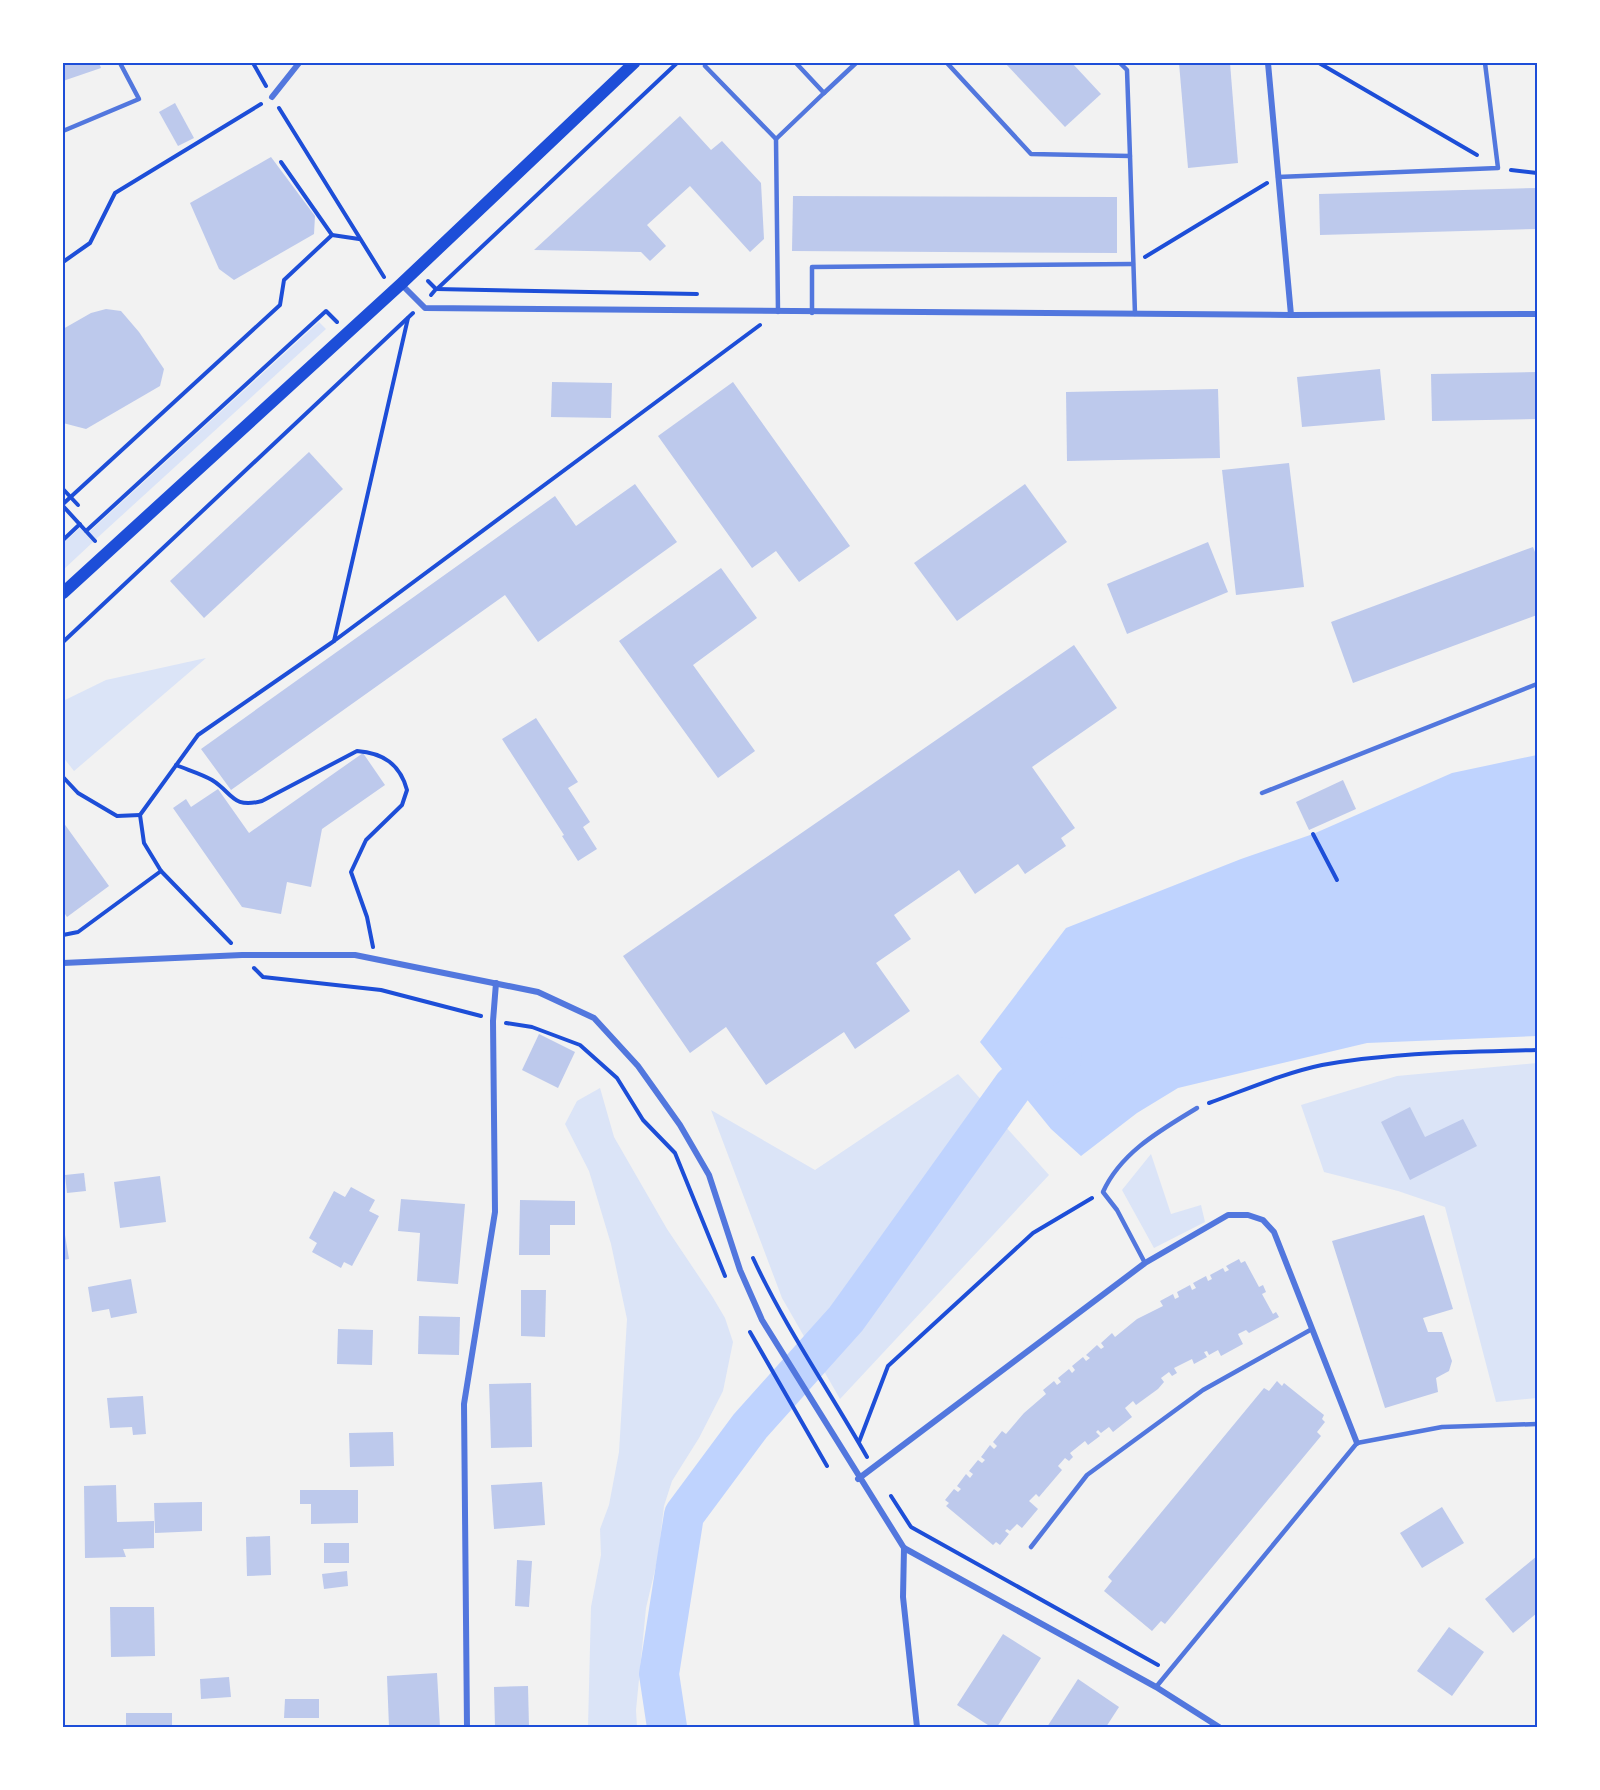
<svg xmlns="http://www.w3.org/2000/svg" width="1600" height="1790" font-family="'Source Sans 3',sans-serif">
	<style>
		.green { fill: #dbe4f7 }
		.water { fill: #bfd3fe }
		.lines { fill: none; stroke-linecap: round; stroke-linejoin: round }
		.river { stroke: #bfd3fe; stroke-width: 40 }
		.building { fill: #bdc9ec }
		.path { stroke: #1d4ed8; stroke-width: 4 }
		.service { stroke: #5277de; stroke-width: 4.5 }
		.minor { stroke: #5277de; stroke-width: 6 }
		.secondary { stroke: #1d4ed8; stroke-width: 12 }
		.neatline { fill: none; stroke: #1d4ed8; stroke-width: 2 }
	</style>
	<rect width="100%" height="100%" fill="#f2f2f2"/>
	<g class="green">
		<polygon points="319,322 326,329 96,539 89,532"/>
		<polygon points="80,528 93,542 63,570 63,543"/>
		<polygon points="206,658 74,771 63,757 63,701 106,680"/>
		<polygon points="1537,1063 1537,1398 1496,1402 1445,1207 1398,1191 1324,1172 1301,1105 1397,1076"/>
		<polygon points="958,1074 1049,1175 840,1399 782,1298 711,1110 815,1170"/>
		<polygon points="600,1088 614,1137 667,1229 712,1296 725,1318 733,1342 723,1391 699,1438 672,1481 664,1506 658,1557 646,1608 636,1710 637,1727 588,1727 591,1607 601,1555 600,1529 609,1505 619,1452 627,1319 611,1244 589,1171 565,1124 577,1101"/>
		<polygon points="1151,1154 1171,1214 1201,1205 1205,1222 1154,1248 1122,1190"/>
	</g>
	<polygon class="water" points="1537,755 1537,1036 1367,1043 1178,1088 1137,1113 1081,1156 1051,1129 980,1042 1066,928 1241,859 1313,834 1452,773"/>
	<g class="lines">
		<polyline class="river" points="667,1727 659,1674 684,1515 750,1426 846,1319 1014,1085 1062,1057"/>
	</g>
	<g class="building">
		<polygon points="63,63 99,63 101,68 63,81"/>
		<polygon points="1005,63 1072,63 1101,94 1065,127"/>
		<polygon points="1179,63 1230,63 1238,163 1188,168"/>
		<polygon points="175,103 194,138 178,146 159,112"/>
		<polygon points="680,116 711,150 722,141 761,183 764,239 750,252 690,186 647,225 666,246 650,261 641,252 534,250"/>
		<polygon points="271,157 315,216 314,234 234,280 219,269 190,203"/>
		<polygon points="1537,188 1537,229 1320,235 1319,194"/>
		<polygon points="793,196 1117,197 1117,253 792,251"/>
		<polygon points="106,309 121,311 139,332 164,369 160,386 86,429 63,423 63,329 91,313"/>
		<polygon points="1380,369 1385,420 1302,427 1297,377"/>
		<polygon points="1537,372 1537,419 1432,421 1431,374"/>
		<polygon points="552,382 612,383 611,418 551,417"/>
		<polygon points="733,382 850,546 799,582 776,551 752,568 658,436"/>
		<polygon points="1218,389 1220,458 1067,461 1066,392"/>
		<polygon points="309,452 343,489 204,618 170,581"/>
		<polygon points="1289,463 1304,587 1236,595 1222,470"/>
		<polygon points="635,484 677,542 538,642 505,595 231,790 201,749 555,496 576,526"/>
		<polygon points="1025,484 1067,542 957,621 914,563"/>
		<polygon points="1208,542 1228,592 1127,634 1107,584"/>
		<polygon points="1533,547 1537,557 1537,615 1353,683 1331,622"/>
		<polygon points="721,568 757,618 693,665 755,751 718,778 619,641"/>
		<polygon points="1074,645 1117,708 1032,767 1075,828 1061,838 1066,846 1025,874 1018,864 975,894 959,870 894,915 911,939 876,963 910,1011 855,1049 844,1032 766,1085 726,1027 690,1053 623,956"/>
		<polygon points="536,718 578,782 568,788 590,822 583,827 597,849 578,861 562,836 564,835 502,739"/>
		<polygon points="363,753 385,785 322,829 311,887 287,882 281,914 242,907 173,808 186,799 191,807 218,789 249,833"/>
		<polygon points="1343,780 1356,809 1309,830 1296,802"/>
		<polygon points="63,822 109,886 67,917 63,911"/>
		<polygon points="539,1034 575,1052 558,1088 522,1070"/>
		<polygon points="1410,1107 1425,1137 1463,1119 1477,1146 1410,1180 1381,1122"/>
		<polygon points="84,1173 86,1191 67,1193 65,1175"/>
		<polygon points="160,1176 166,1222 120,1228 114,1182"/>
		<polygon points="351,1187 375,1200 369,1211 379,1216 352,1266 344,1262 341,1268 312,1252 317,1243 309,1238 334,1191 345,1197"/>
		<polygon points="401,1199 465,1204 458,1284 417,1281 420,1233 398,1231"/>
		<polygon points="520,1200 575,1201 575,1225 550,1225 550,1255 519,1255"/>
		<polygon points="1424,1215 1453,1309 1423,1318 1428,1332 1442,1332 1452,1361 1449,1371 1436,1378 1438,1392 1385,1408 1332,1241"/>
		<polygon points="65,1235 69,1259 63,1260 63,1236"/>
		<polygon points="1239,1259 1241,1263 1245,1261 1259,1287 1263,1285 1266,1292 1262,1294 1273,1314 1276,1312 1279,1317 1249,1333 1246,1330 1238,1334 1243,1344 1221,1356 1218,1350 1209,1355 1207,1351 1204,1352 1207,1357 1194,1364 1192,1359 1174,1368 1177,1373 1172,1376 1169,1372 1161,1378 1164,1382 1158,1389 1136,1405 1133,1401 1125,1408 1132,1417 1113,1432 1109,1427 1101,1433 1098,1430 1096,1432 1100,1436 1088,1445 1085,1441 1070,1453 1073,1457 1069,1461 1065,1458 1058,1466 1062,1470 1056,1477 1039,1497 1036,1494 1029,1501 1038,1509 1022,1528 1017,1524 1010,1531 1007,1529 1005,1531 1009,1534 1000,1545 996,1542 993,1545 946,1506 949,1503 945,1500 954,1489 958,1492 961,1489 957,1486 966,1474 970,1478 973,1474 969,1471 978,1460 982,1463 985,1460 981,1457 990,1445 994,1449 997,1446 993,1442 1002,1431 1006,1434 1024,1413 1046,1394 1043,1390 1054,1381 1057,1385 1061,1382 1058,1378 1069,1369 1072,1373 1075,1370 1072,1366 1083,1357 1086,1361 1090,1358 1086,1355 1097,1345 1101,1349 1104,1347 1101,1343 1112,1333 1115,1337 1137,1319 1163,1306 1160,1301 1173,1294 1175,1299 1179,1297 1177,1292 1190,1285 1192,1290 1196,1288 1193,1283 1206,1276 1208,1281 1212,1279 1210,1275 1223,1268 1225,1272 1229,1270 1226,1266"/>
		<polygon points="131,1279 137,1313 111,1318 109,1309 92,1312 88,1287"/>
		<polygon points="521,1290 546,1290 545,1337 521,1336"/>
		<polygon points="419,1316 460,1317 459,1355 418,1354"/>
		<polygon points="338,1329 373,1330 372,1365 337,1364"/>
		<polygon points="1277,1381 1282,1386 1284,1383 1324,1415 1322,1419 1325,1422 1317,1432 1321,1436 1165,1624 1161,1621 1152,1631 1104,1591 1112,1581 1108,1577 1264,1388 1269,1391"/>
		<polygon points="531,1383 532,1447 491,1448 489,1384"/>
		<polygon points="143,1396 146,1434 133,1435 132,1427 110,1428 107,1398"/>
		<polygon points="393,1432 394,1466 350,1467 349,1433"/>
		<polygon points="542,1482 545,1525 494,1529 491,1485"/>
		<polygon points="116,1485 117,1522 154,1521 154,1548 123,1549 126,1557 85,1558 84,1486"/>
		<polygon points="300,1490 358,1490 358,1523 311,1524 311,1504 300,1504"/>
		<polygon points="202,1502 202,1531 155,1533 154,1503"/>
		<polygon points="1442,1507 1464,1543 1422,1568 1400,1533"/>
		<polygon points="270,1536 271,1575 247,1576 246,1537"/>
		<rect x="324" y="1543" width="25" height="20"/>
		<polygon points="1537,1556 1537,1613 1513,1633 1485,1599"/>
		<polygon points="517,1560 532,1561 529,1607 515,1606"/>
		<polygon points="347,1571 348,1586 324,1589 322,1574"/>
		<polygon points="110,1607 154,1607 155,1656 111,1657"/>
		<polygon points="1449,1627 1484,1652 1452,1696 1417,1671"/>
		<polygon points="1003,1634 1041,1658 997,1727 991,1727 957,1705"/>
		<polygon points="437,1673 440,1727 389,1727 387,1676"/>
		<polygon points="229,1677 231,1697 201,1699 200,1679"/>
		<polygon points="1078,1679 1119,1707 1106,1727 1047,1727"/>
		<polygon points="528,1686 529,1727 495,1727 494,1687"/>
		<polygon points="285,1699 319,1699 319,1718 284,1718"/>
		<rect x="126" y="1713" width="46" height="14"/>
	</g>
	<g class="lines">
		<g class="path">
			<polyline points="253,63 266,86"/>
			<polyline points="1319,63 1477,155"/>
			<polyline points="279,108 384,277"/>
			<polyline points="281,162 332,235"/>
			<polyline points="1511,170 1537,173"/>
			<polyline points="1145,257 1267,183"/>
			<polyline points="63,262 90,243 115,193 261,104"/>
			<polyline points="428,281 436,289 431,295"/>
			<polyline points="436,289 697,294"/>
			<polyline points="437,289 677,63"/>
			<polyline points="63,489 78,505"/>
			<polyline points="63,504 280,305 284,280 332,235 359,239"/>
			<polyline points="63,506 95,541"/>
			<polyline points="86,531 326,311 337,322"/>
			<polyline points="63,540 80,524"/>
			<polyline points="334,641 408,318"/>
			<polyline points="63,642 413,313"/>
			<path d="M176 765C188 770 202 774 212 780 233 793 232 809 262 801L357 751C383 753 400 764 407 790L402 805 366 840 351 872 367 917 373 947"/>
			<polyline points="63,777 78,793 117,816 140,815"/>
			<polyline points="1313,834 1337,880"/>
			<polyline points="63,935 78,932 161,871"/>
			<polyline points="231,943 161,871 144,843 140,815 198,735 334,641 760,325"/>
			<polyline points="254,968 263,977 381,990 481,1016"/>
			<polyline points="506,1023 532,1027 580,1045 617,1078 643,1120 675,1153 725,1276"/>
			<path d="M1209 1103C1245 1090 1284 1073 1322 1065 1393 1052 1465 1052 1537 1050"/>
			<path d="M753 1258C785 1327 829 1390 867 1457"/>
			<polyline points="750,1332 827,1466"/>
			<polyline points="859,1442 888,1366 1033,1233 1092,1198"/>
			<polyline points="891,1496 911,1527 1158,1665"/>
		</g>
		<g class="service">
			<polyline points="796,63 824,93 856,63"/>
			<polyline points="947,63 1031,154 1130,156 1127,70 1120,63"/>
			<polyline points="705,66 776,139"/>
			<polyline points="63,131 139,99 120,63"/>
			<polyline points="1130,156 1135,314"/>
			<polyline points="1278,177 1498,168 1485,63"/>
			<polyline points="778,312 776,139 824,93"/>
			<polyline points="812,313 812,267 1133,264"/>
			<polyline points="1262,793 1537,684"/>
			<path d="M1145 1263 1117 1210 1103 1192C1121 1152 1161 1130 1197 1108"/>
			<polyline points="1031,1547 1087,1475 1203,1390 1312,1329"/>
			<polyline points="1156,1687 1357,1443 1442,1427 1537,1424"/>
		</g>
		<g class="minor">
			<polyline points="1268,63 1291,315"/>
			<polyline points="272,97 299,63"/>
			<polyline points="401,284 425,308 1291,315 1537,314"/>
			<polyline points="63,963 242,955 355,955 538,992 594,1018 638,1066 680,1125 709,1175 740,1270 762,1320 904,1548 1156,1687 1219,1727"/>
			<polyline points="858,1479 1145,1263 1228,1215 1248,1215 1263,1220 1274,1232 1357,1443"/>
			<polyline points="904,1548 903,1597 917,1727"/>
			<polyline points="467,1727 464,1404 495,1212 493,1021 496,983"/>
		</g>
		<polyline class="secondary" points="63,593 401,284 634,63"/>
	</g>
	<rect width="1600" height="1790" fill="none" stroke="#ffffff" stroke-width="129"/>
	<rect x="64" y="64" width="1472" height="1662" class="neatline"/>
</svg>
